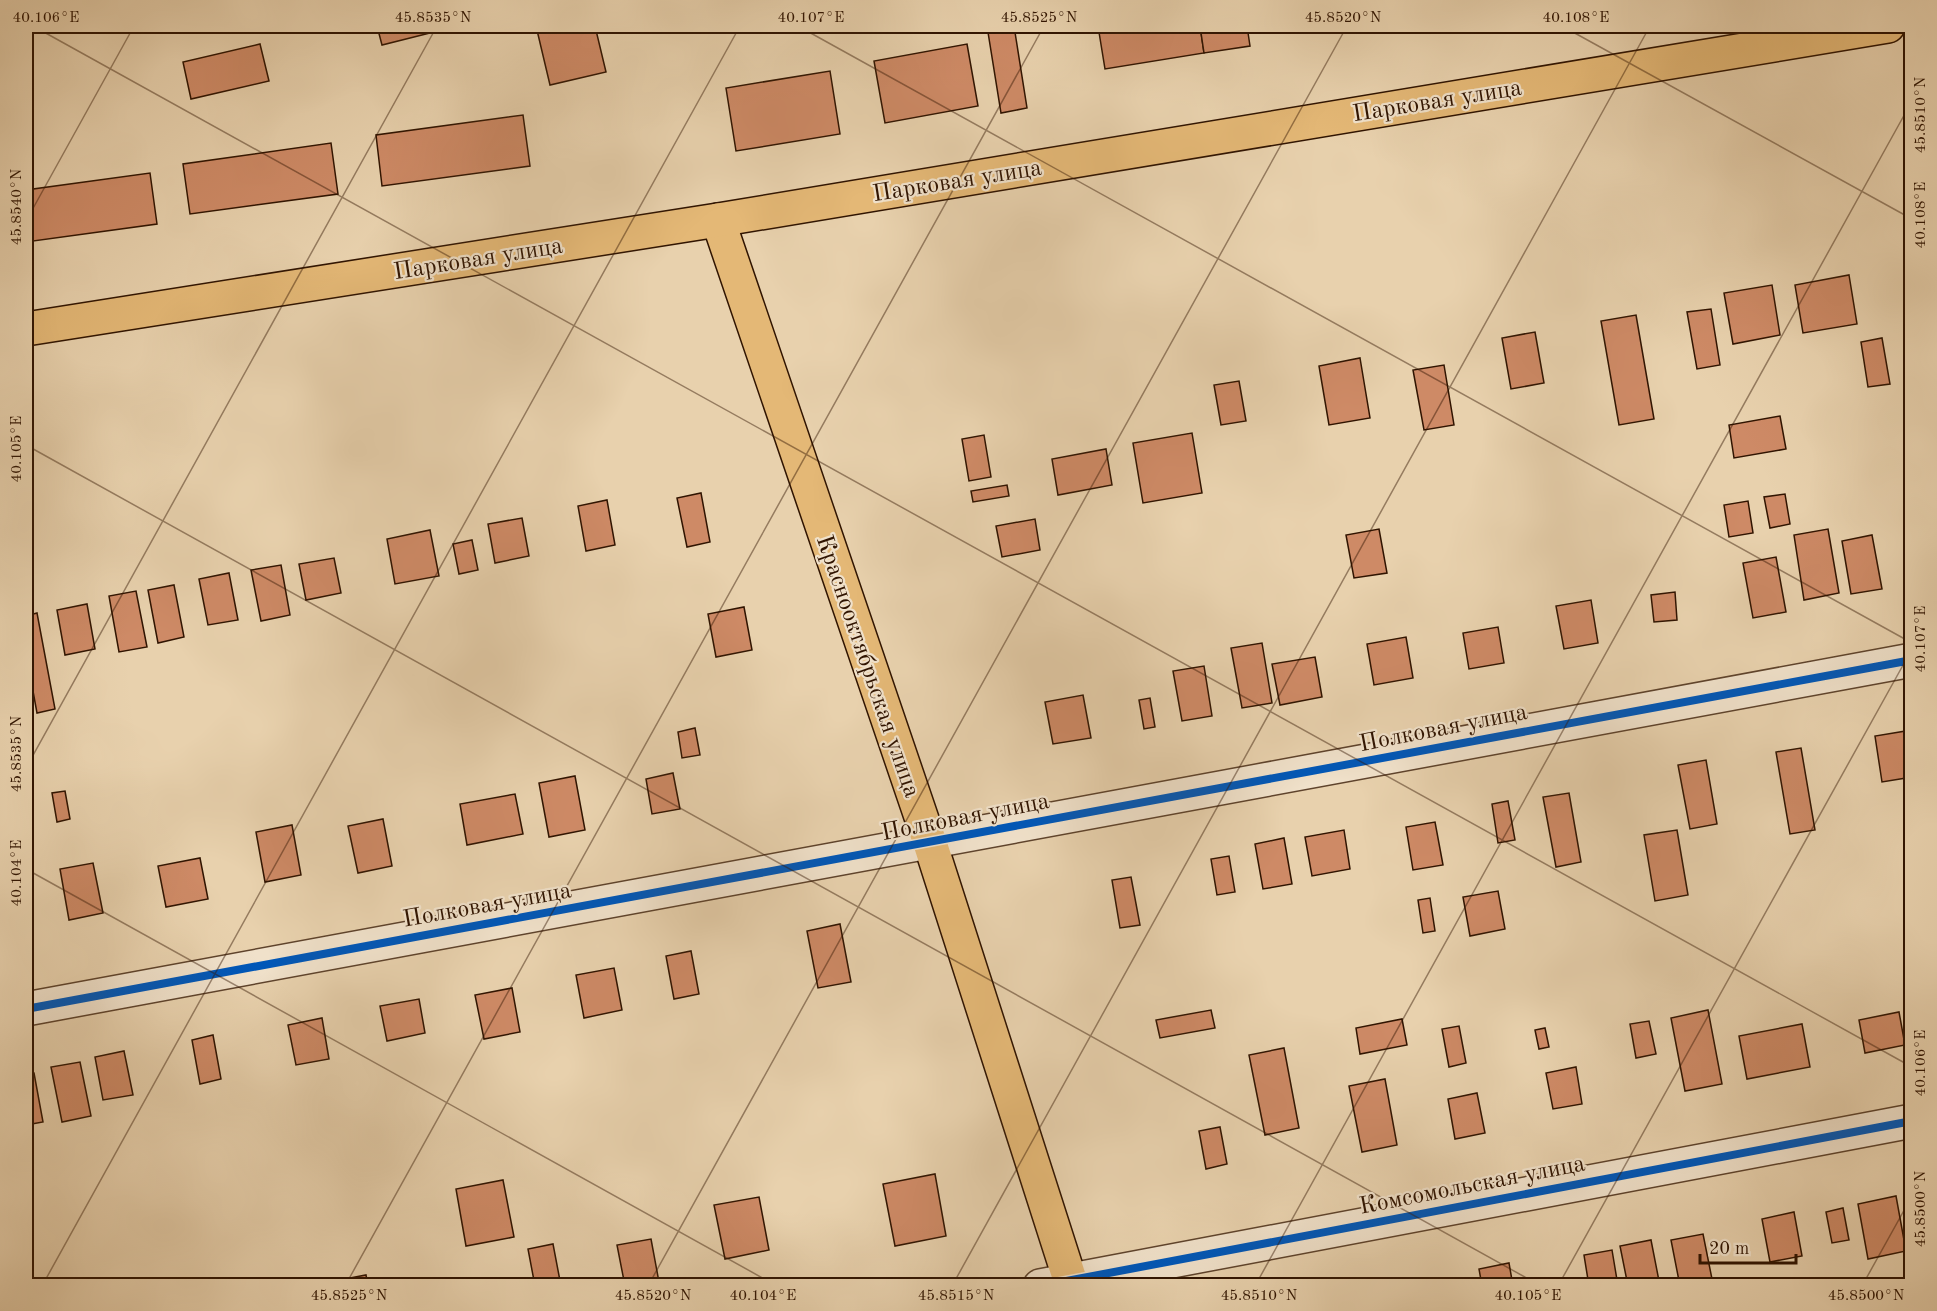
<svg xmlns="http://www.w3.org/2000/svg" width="1937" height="1311" font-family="'Old Standard TT',serif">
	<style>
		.building { fill: #ce8a66; stroke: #301401; stroke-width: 1.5 }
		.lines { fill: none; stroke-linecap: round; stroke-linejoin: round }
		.minor-casing { stroke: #5e432c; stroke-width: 36 }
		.major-casing { stroke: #301401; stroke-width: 36 }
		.minor { stroke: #f0e1ca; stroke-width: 33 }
		.major { stroke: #e4b876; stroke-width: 33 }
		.cycleway-casing { stroke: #f0e1ca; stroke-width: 11 }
		.cycleway { stroke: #0057b8; stroke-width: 8 }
		.ticks { fill: none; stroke: #301401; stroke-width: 1.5; stroke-opacity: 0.45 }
		.labels { text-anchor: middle; stroke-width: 4.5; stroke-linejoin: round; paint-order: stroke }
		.street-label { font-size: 24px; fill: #301401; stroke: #f0e1ca }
		.neatline { fill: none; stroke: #301401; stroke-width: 2 }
		.ticks-label { font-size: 15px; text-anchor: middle; fill: #301401 }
	</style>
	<rect width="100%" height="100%" fill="#e8d1ad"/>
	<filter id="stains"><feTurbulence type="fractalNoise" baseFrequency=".00333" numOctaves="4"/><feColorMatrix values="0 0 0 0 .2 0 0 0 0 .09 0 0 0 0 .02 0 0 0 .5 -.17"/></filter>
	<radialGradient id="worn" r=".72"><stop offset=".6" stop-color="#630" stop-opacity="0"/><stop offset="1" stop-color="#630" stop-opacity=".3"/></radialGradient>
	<g class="building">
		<polygon points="377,26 454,26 454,27 382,45"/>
		<polygon points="536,26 595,26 606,72 550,85"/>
		<polygon points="987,26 1014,26 1027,108 1001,113"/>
		<polygon points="1098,26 1200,26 1204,53 1105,69"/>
		<polygon points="1200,26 1247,26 1250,46 1204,53"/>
		<polygon points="260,44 269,81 191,99 183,62"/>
		<polygon points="967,44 978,106 885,123 874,61"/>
		<polygon points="830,71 840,134 736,151 726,88"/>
		<polygon points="523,115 530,166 382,186 376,135"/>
		<polygon points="331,143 338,194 190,214 183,164"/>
		<polygon points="150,173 157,224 26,242 26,190"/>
		<polygon points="1849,275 1857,324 1803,333 1795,285"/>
		<polygon points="1772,285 1780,335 1733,344 1724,293"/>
		<polygon points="1711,309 1720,365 1697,369 1687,312"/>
		<polygon points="1636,315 1654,419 1619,425 1601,321"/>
		<polygon points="1535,332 1544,383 1511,389 1502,338"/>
		<polygon points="1882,338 1890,384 1868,387 1861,342"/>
		<polygon points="1360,358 1370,418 1329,425 1319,366"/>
		<polygon points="1444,365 1454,425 1424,430 1413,370"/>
		<polygon points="1239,381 1246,421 1221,425 1214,385"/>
		<polygon points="1780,416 1786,449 1734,458 1729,425"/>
		<polygon points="1192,433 1202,493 1143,503 1133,443"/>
		<polygon points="984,435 991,477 969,481 962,439"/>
		<polygon points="1106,449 1112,485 1058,495 1052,459"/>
		<polygon points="1007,485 1009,496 973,502 971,491"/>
		<polygon points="701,493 710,542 687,547 677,498"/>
		<polygon points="1785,494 1790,524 1770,528 1764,497"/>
		<polygon points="607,500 615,545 586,551 578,506"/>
		<polygon points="1748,501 1753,533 1729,537 1724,505"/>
		<polygon points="522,518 529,556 495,563 488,524"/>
		<polygon points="1035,519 1040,550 1002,557 996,526"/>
		<polygon points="1379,529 1387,573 1354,578 1346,535"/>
		<polygon points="1828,529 1839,593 1804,600 1794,535"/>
		<polygon points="430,530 439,576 395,584 387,539"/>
		<polygon points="1872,535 1882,589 1851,594 1842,541"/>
		<polygon points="472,540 478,570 459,574 453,544"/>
		<polygon points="1776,557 1786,612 1753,618 1743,563"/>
		<polygon points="334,558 341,593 306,600 299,564"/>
		<polygon points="281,565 290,615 261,621 251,570"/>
		<polygon points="229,573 238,620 208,625 199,579"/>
		<polygon points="174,585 184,637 158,643 148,590"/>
		<polygon points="136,591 147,647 119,652 109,596"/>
		<polygon points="1675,592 1677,620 1654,622 1651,595"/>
		<polygon points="1591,600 1598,643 1564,649 1556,606"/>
		<polygon points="87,604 95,649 65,655 57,610"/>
		<polygon points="744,607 752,650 716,657 708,614"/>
		<polygon points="37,613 55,709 37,713 26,653 26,616"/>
		<polygon points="1498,627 1504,663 1469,669 1463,633"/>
		<polygon points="1406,637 1413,678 1374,685 1367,644"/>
		<polygon points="1262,643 1272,703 1242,708 1231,648"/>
		<polygon points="1315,657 1322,697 1280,705 1272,664"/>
		<polygon points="1204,666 1212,716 1182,721 1173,671"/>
		<polygon points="1083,695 1091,738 1053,744 1045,702"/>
		<polygon points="1150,698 1155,727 1144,729 1139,700"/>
		<polygon points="695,728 700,755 682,758 678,732"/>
		<polygon points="1912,730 1912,777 1882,782 1875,736"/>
		<polygon points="1801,748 1815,830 1790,834 1776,752"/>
		<polygon points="1706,760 1717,824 1690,829 1678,765"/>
		<polygon points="673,773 680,809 652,814 646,779"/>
		<polygon points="575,776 585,830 549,837 539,783"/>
		<polygon points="65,791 70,819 57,822 52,793"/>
		<polygon points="1569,793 1581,862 1556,867 1543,797"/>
		<polygon points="515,794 523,834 467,845 460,804"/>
		<polygon points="1508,801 1515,840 1498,843 1492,804"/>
		<polygon points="383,819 392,866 358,873 348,826"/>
		<polygon points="1435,822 1443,865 1413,870 1406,827"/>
		<polygon points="292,825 301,875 265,882 256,832"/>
		<polygon points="1344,830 1350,869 1312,876 1305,837"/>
		<polygon points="1677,830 1688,895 1655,901 1644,835"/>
		<polygon points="1284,838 1292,884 1263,889 1255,844"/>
		<polygon points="1229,856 1235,892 1217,895 1211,859"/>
		<polygon points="200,858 208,899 166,907 158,866"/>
		<polygon points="93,863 103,913 69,920 60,869"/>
		<polygon points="1131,877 1140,925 1120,928 1112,880"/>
		<polygon points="1498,891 1505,929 1470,936 1463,897"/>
		<polygon points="1430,898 1435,931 1423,933 1418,900"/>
		<polygon points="840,924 851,982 818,988 807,931"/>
		<polygon points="691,951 699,994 674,999 666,956"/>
		<polygon points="614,968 622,1010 584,1018 576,975"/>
		<polygon points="512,988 520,1032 484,1039 475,995"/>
		<polygon points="419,999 425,1033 387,1041 380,1006"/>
		<polygon points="1211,1010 1215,1028 1160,1038 1156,1020"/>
		<polygon points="1708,1010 1722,1084 1685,1091 1671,1018"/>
		<polygon points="1899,1012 1905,1045 1865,1053 1859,1020"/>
		<polygon points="322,1018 329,1059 296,1065 288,1025"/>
		<polygon points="1402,1019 1407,1045 1360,1054 1356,1028"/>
		<polygon points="1649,1021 1656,1054 1636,1058 1630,1024"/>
		<polygon points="1802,1024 1810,1067 1747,1079 1739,1036"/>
		<polygon points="1459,1026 1466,1063 1449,1067 1442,1029"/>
		<polygon points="1545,1028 1549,1047 1539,1049 1535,1030"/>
		<polygon points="213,1035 221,1079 200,1084 192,1040"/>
		<polygon points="1284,1048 1299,1128 1265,1135 1249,1055"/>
		<polygon points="124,1051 133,1095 103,1100 95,1057"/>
		<polygon points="80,1062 91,1116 62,1122 51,1067"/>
		<polygon points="1576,1067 1582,1104 1553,1109 1546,1073"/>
		<polygon points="34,1073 43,1122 26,1125 26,1074"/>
		<polygon points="1385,1079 1397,1145 1362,1152 1349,1086"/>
		<polygon points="1477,1093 1485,1133 1455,1139 1448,1099"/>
		<polygon points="1220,1127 1227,1164 1206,1169 1199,1131"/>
		<polygon points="935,1174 946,1236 895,1246 883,1184"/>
		<polygon points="503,1180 514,1237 466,1246 456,1189"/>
		<polygon points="1896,1196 1906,1251 1868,1259 1858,1204"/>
		<polygon points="759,1197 769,1250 725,1259 714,1205"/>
		<polygon points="1843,1208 1849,1240 1832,1243 1826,1212"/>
		<polygon points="1794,1212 1802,1256 1770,1262 1762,1219"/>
		<polygon points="1703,1234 1713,1284 1680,1286 1671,1240"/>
		<polygon points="651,1239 659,1282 625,1286 617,1245"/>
		<polygon points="1651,1240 1660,1286 1628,1286 1620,1246"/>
		<polygon points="553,1244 561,1286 535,1286 528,1249"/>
		<polygon points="1612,1250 1618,1286 1589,1286 1584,1255"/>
		<polygon points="1509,1263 1513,1286 1482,1286 1479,1269"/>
		<polygon points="366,1275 368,1286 334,1286 334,1281"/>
	</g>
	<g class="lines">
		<defs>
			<g id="minor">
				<polyline points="26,1009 1912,660"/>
				<polyline points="1040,1286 1912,1121"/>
			</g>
			<g id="major">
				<polyline points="718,220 930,843 1072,1286"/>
				<polyline points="26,329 718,220 1888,26"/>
			</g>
		</defs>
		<use href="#minor" class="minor-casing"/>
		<use href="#major" class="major-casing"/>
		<use href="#minor" class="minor"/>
		<use href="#major" class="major"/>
		<defs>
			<g id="cycleway">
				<polyline points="26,1009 1912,660"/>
				<polyline points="1040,1286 1912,1121"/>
			</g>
		</defs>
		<use href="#cycleway" class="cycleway-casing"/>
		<use href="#cycleway" class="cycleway"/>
	</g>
	<path class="ticks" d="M33 26 1912 1067M798 26 1912 643M1562 26 1912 219M26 221 134 26M26 445 1541 1286M26 768 437 26M26 869 777 1286M42 1286 740 26M345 1286 1044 26M648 1286 1347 26M952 1286 1650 26M1255 1286 1912 101M1558 1286 1912 649M1862 1286 1912 1196"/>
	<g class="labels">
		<g class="street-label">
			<text transform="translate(1437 100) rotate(-9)" y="8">Парковая улица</text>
			<text transform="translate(957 180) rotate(-9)" y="8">Парковая улица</text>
			<text transform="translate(478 258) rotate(-9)" y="8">Парковая улица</text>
			<text transform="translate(869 666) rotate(71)" y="8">Краснооктябрьская улица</text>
			<text transform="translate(1443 727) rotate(-11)" y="8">Полковая улица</text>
			<text transform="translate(965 816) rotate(-11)" y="8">Полковая улица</text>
			<text transform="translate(487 904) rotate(-10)" y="8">Полковая улица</text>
			<text transform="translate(1472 1184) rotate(-11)" y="8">Комсомольская улица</text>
		</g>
	</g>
	<rect width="1937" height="1311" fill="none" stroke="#e8d1ad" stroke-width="66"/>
	<path d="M1700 1254v9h96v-9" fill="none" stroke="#301401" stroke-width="3"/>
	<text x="1709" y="1254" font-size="18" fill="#301401" stroke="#f0e1ca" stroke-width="4.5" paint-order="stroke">20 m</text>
	<rect x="33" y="33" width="1871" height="1245" class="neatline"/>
	<g class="ticks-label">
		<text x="46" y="22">40.106°E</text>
		<text x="433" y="22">45.8535°N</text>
		<text x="811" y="22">40.107°E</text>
		<text x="1039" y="22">45.8525°N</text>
		<text x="1343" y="22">45.8520°N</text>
		<text x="1576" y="22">40.108°E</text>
		<text transform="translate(1920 115) rotate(-90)" y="5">45.8510°N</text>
		<text transform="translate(16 207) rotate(-90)" y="5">45.8540°N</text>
		<text transform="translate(1920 215) rotate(-90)" y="5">40.108°E</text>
		<text transform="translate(16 449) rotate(-90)" y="5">40.105°E</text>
		<text transform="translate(1920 639) rotate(-90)" y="5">40.107°E</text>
		<text transform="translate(16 754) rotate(-90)" y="5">45.8535°N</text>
		<text transform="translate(16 873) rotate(-90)" y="5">40.104°E</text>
		<text transform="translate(1920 1063) rotate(-90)" y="5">40.106°E</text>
		<text transform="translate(1920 1209) rotate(-90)" y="5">45.8500°N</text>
		<text x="349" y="1300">45.8525°N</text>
		<text x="653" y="1300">45.8520°N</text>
		<text x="763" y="1300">40.104°E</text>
		<text x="956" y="1300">45.8515°N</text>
		<text x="1259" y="1300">45.8510°N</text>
		<text x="1528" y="1300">40.105°E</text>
		<text x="1866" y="1300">45.8500°N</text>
	</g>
	<rect width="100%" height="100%" filter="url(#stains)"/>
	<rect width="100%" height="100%" fill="url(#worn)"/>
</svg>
